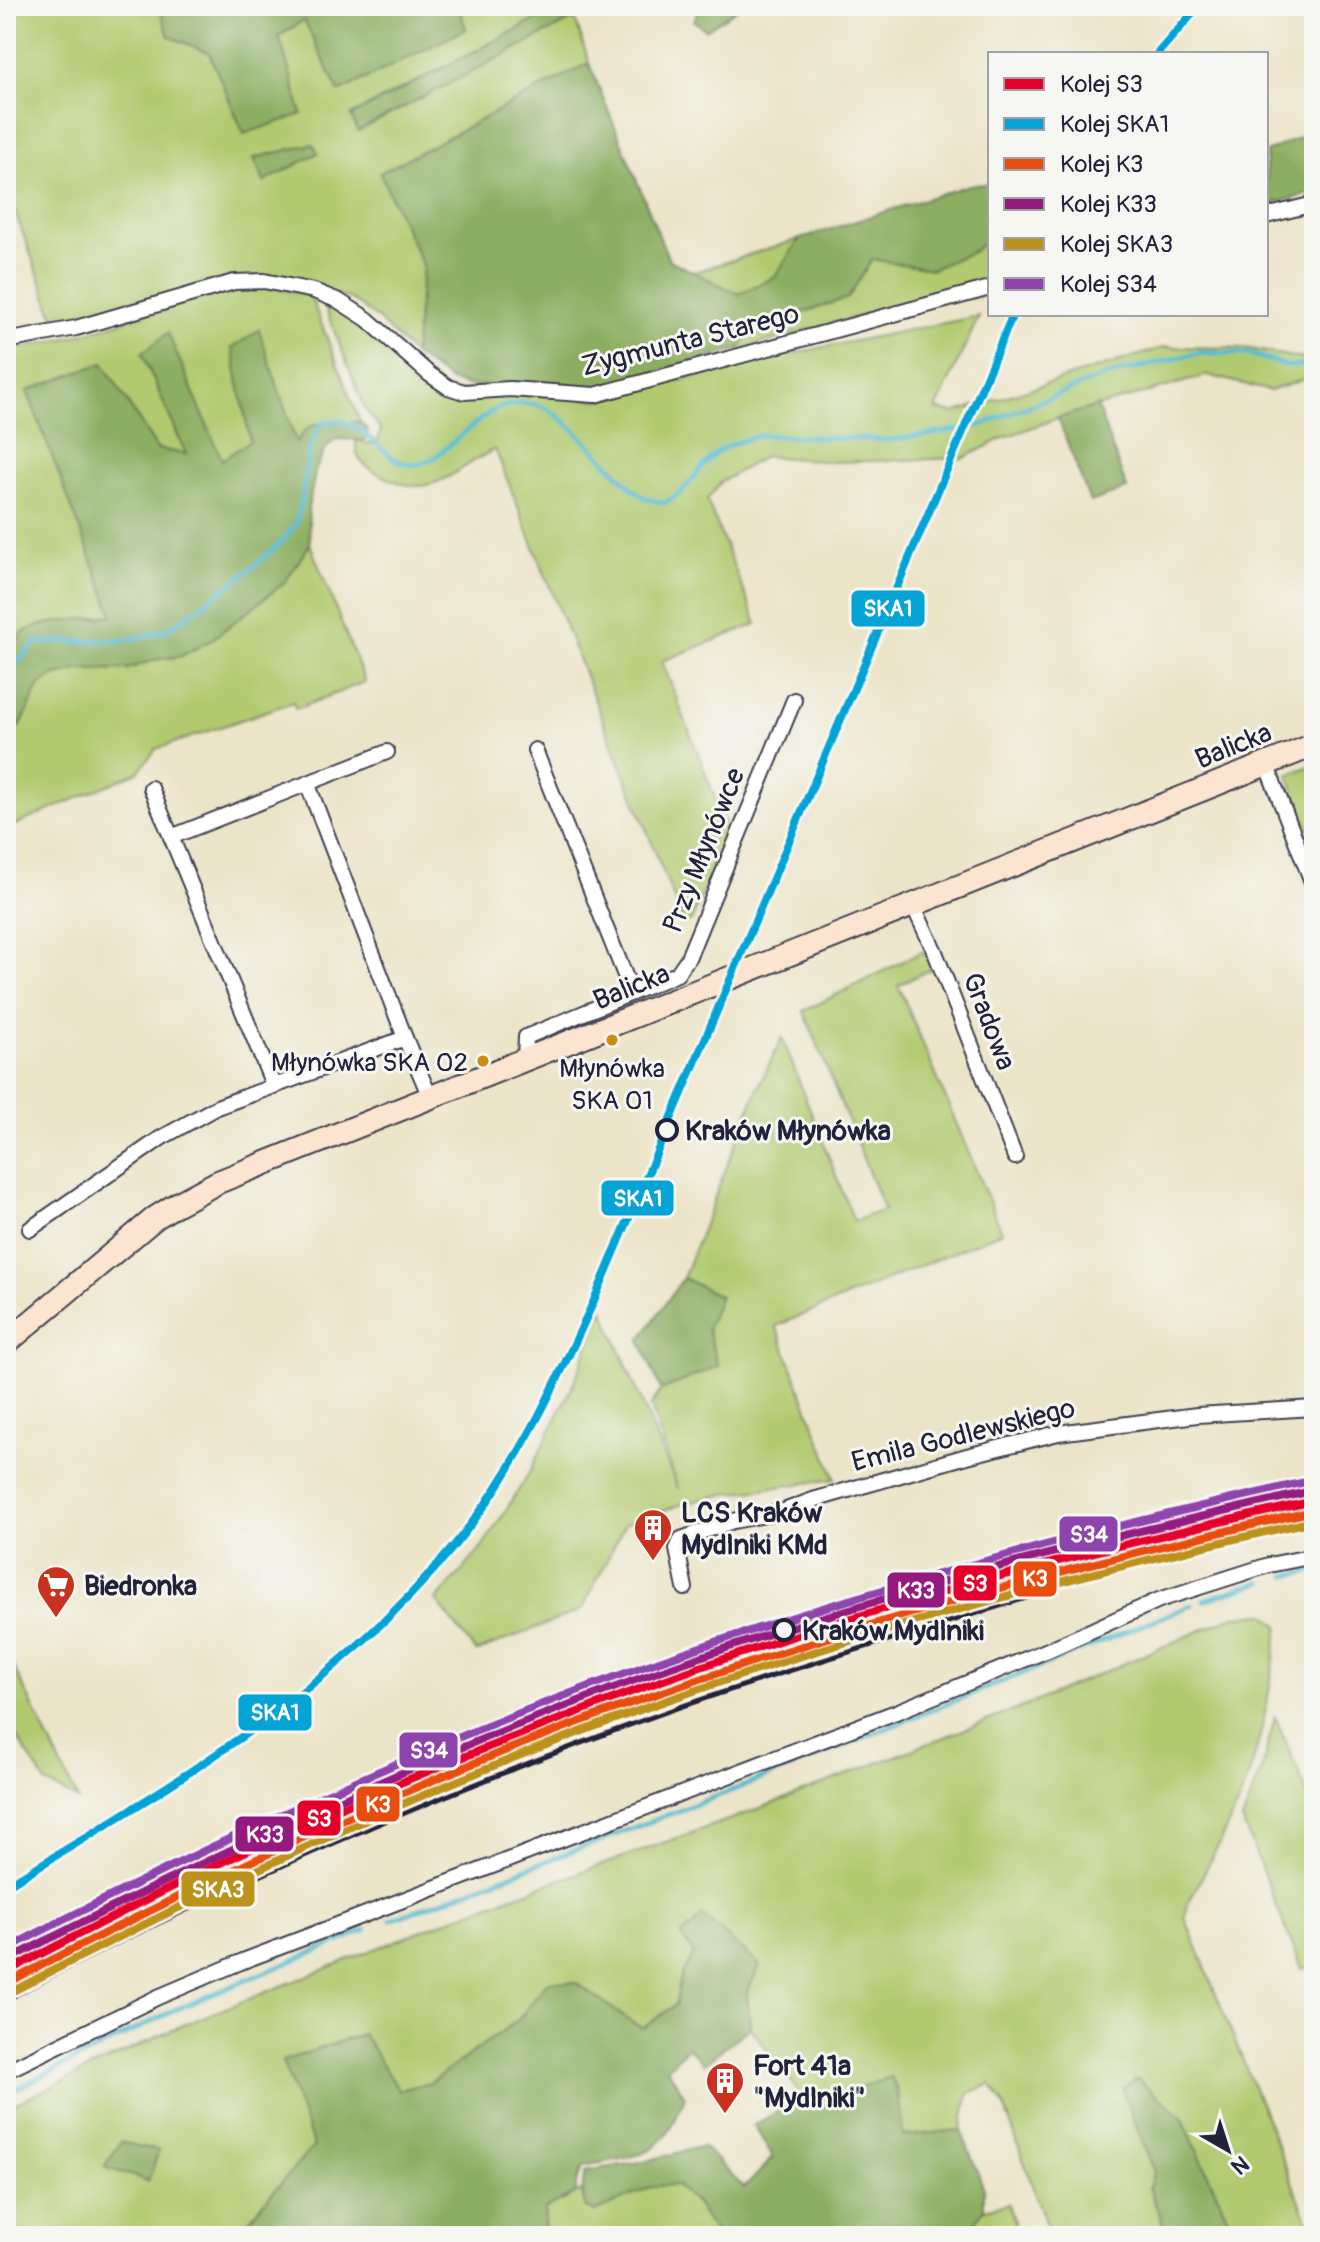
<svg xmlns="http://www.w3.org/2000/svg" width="1320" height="2242" font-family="Pangolin,sans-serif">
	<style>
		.green { fill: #b1ca6f; stroke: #6a7655; stroke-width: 2 }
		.forest { fill: #8cae62; stroke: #57684e; stroke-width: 2 }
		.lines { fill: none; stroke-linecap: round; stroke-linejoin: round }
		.stream { stroke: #52b9cf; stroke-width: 5 }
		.street-casing { stroke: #403f50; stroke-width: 18 }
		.secondary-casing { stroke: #403f50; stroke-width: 26 }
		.street { stroke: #fff; stroke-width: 14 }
		.secondary { stroke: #fce5d0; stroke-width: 22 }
		.rail { stroke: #22223b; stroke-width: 5 }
		.rail-1-casing { stroke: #f6f6f2; stroke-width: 14 }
		.rail-2-casing { stroke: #f6f6f2; stroke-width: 14 }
		.rail-3-casing { stroke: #f6f6f2; stroke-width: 14 }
		.rail-4-casing { stroke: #f6f6f2; stroke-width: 14 }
		.rail-5-casing { stroke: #f6f6f2; stroke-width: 14 }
		.rail-6-casing { stroke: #f6f6f2; stroke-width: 14 }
		.rail-1 { stroke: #e4002b; stroke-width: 8 }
		.rail-2 { stroke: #05a3d6; stroke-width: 8 }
		.rail-3 { stroke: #e84d0f; stroke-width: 8 }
		.rail-4 { stroke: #951a80; stroke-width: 8 }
		.rail-5 { stroke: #bc921d; stroke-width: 8 }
		.rail-6 { stroke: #8e44ad; stroke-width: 8 }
		.bus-dot { fill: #cc8c0c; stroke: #f6f6f2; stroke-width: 3 }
		.stop-dot { fill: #f6f6f2; stroke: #22223b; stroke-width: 4 }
		.labels { text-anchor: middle; stroke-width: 6; stroke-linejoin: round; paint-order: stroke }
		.bus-label { font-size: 26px; fill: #22223b; stroke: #f6f6f2; text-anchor: end }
		.street-label { font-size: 28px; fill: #22223b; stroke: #f6f6f2 }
		.stop-label { font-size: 28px; font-weight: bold; fill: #22223b; stroke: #f6f6f2; text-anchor: start }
		.poi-label { font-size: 28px; font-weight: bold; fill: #22223b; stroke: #f6f6f2; text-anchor: start }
		.line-badge { stroke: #f6f6f2; stroke-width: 3 }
		.badge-label { font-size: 22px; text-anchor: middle; font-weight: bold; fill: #fff }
	</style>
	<rect width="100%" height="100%" fill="#f6f6f2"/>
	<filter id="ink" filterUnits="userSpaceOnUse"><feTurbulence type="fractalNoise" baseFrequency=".0125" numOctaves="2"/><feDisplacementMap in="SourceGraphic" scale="16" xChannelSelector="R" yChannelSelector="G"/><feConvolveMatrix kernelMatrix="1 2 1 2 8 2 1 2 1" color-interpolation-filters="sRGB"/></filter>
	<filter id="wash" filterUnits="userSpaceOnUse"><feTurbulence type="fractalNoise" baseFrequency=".006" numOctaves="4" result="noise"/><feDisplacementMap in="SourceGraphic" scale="32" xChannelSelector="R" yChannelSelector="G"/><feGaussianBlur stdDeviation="1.8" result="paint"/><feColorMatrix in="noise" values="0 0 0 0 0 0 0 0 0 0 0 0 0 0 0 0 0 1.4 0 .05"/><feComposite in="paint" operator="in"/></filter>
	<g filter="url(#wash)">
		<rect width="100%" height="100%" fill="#ece4c8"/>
		<g class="green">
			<polygon points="6,6 159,6 169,36 209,52 279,36 304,20 466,29 458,6 543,6 539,18 351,115 358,131 575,18 589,63 380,173 423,266 414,355 378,319 351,299 279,277 57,325 6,188"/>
			<polygon points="990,236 990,279 738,350 752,329 848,298 872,259 932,269 974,251"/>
			<polygon points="799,239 775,277 739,294 692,273"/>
			<path d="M258 285 310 295 360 422C331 423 315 417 296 443L233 348 250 441 222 460 142 353 186 454 157 449 103 364 113 615C76 621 26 621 6 657V348C74 344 138 313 203 295 221 290 240 288 258 285Z"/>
			<path d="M321 297 338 305 448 391H509L600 400 765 359 979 316 936 409 953 413 1165 347 1245 348 1309 360 1314 358V376L1270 391 1208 375 1058 418 1003 438 964 458 834 462 765 456 721 482 707 500 757 624 662 661 728 831 691 921 684 924 495 449C447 473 431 505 374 471 361 464 355 457 356 441L377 445 381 429 365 409Z"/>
			<polygon points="310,544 365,682 296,709 293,702 156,749 138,772 6,829 6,742 22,723 39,686 53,676 78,670 127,669 154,660 181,656 210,641 285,582"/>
			<polygon points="1314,764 1314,841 1288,775"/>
			<polygon points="923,951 933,968 898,985 1002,1232 776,1326 835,1479 725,1494 683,1504 625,1524 582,1610 476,1652 436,1600 482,1548 531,1470 573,1385 603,1309 678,1489 651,1406 661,1390 718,1366 707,1329 719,1296 683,1278 757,1090 782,1038 854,1221 884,1210 804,1011"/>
			<path d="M1265 1614 1279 1626C1271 1682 1263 1741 1242 1794 1227 1831 1206 1868 1188 1904L1185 1918 1314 2236H1236L1182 2117 1122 2089 1154 2171 1149 2188 1168 2236H1050L1004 2105 991 2084 969 2093 961 2130 903 2136 898 2093 891 2078 829 2099 803 2097 750 2027 747 1992 694 1954 681 1977 675 2005 643 2028 549 1981 519 2019 430 2083 399 2090 283 2061 314 2146 234 2236H6V2108L183 2025 471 1911 745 1814 1028 1705 1234 1616Z"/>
			<polygon points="6,1651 78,1800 46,1783 6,1720"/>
			<polygon points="1275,1717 1314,1809 1314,1965 1302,1969 1242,1820 1262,1769"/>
			<polygon points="653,2185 677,2185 697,2205 717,2236 551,2236 544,2227 545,2209 581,2191 586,2208 595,2212"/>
			<polygon points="1008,2204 1019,2236 966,2236 984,2209"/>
		</g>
		<g class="forest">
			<polygon points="159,6 458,6 466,29 339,92 304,20 279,36 302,114 244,134 209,53 169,36"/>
			<polygon points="562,6 572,6 575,18 358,131 351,116"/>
			<polygon points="700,6 742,6 706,30 694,21"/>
			<polygon points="589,63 669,260 739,294 775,277 799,239 969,185 990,184 990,236 974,251 932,269 872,259 848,298 752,329 738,350 588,391 469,386 451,381 414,355 423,266 380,173"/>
			<polygon points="1314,131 1314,193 1266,205 1266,152"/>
			<polygon points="313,144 318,153 264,182 254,158"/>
			<path d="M259 330 296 442 307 428 319 423 360 422 368 430 365 440 336 439 326 448 316 469 308 508 310 544 285 582 210 641 181 656 154 660 127 669 78 670 53 676 39 686 22 723 6 742C6 712 0 645 27 630 52 618 86 621 113 615L27 391 103 363 157 449 186 454 142 353 168 333 222 460 250 441 232 348Z"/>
			<polygon points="1097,406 1127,489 1090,502 1058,418"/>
			<polygon points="683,1278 720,1296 707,1329 718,1366 661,1390 640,1340"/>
			<path d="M703 1916 760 1965 747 1992 750 2027 704 2064 688 2047 667 2069 685 2096C663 2160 642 2154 584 2166L576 2182V2193L545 2209 544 2227 551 2236H234L314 2146 282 2061 363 2034 399 2090 430 2083 519 2019 548 1981 577 1983 634 2024 643 2028 675 2005 681 1977 694 1954 681 1936Z"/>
			<path d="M891 2077 898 2093 903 2136 961 2130 984 2189V2209L966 2236H717L697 2205 677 2185 653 2186 595 2212 586 2208C582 2193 580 2185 587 2171L646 2161 703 2146 744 2188 773 2158 754 2125 803 2097 830 2099Z"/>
			<polygon points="1137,2078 1182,2117 1236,2236 1168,2236 1149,2188 1154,2170 1122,2089"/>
			<polygon points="121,2142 159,2151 148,2181 104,2167"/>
		</g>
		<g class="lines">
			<g class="stream">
				<path d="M6 690 15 665 35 643C82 638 126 648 170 628 196 609 289 547 297 520 307 488 302 454 321 424 361 407 378 461 410 464 428 466 440 453 452 443 466 432 480 418 496 409 509 403 530 402 543 407 566 416 613 470 633 489L645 498 664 503C687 493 696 470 715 454 729 443 746 439 763 435L889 440 928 435 981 425 1105 376 1198 353 1250 354 1287 366 1314 365"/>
				<polyline points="1286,1576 1314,1571"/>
				<polyline points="1204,1600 1261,1582"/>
				<polyline points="391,1920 744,1786 1192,1605"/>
				<polyline points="6,2094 175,2010 366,1930"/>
			</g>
		</g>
	</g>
	<g filter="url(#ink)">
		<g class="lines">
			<defs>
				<g id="street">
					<polyline points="1266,216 1314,204"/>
					<polyline points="6,341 76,328 234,282 264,281 314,291 339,301 367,319 429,374 448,387 464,392 510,389 595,395 990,288"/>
					<polyline points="535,750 632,993"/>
					<polyline points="1266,764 1314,887"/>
					<polyline points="308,785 405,1038"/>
					<polyline points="151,788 274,1087"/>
					<polyline points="171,837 387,752"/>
					<polyline points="913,905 935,952 1015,1157"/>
					<polyline points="525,1059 526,1037 677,974 688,958 794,700"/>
					<polyline points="30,1229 161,1138 217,1107 405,1038 430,1097"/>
					<polyline points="685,1588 677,1549 681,1539 733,1521 781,1512 813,1500 967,1456 1058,1433 1197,1415 1314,1408"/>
					<polyline points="6,2071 158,1997 243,1961 896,1712 1048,1650 1159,1600 1269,1565 1314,1556"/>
				</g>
				<polyline id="secondary" points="6,1343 155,1218 177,1204 218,1182 1314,745"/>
			</defs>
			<use href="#street" class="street-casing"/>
			<use href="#secondary" class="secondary-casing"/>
			<use href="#street" class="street"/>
			<use href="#secondary" class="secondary"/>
			<path class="rail" d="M6 2000C222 1886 447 1790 677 1708 793 1667 912 1634 1029 1597"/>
			<defs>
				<path id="rail-1" d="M6 1972C110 1918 214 1864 321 1817 425 1771 532 1729 639 1689 859 1608 1086 1551 1314 1501"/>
				<g id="rail-2">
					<polyline points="1157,54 1199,6"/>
					<path d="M6 1886C175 1783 351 1683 472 1523 522 1456 558 1380 592 1305L1013 314"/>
				</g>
				<path id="rail-3" d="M11 1981C218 1874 428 1774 648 1697 867 1620 1088 1561 1314 1511"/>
				<path id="rail-4" d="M6 1961C212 1855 420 1758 638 1679 858 1599 1084 1542 1312 1491"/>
				<path id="rail-5" d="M15 1990C222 1883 431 1784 651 1706 868 1629 1089 1571 1314 1521"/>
				<path id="rail-6" d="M6 1949C211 1844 420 1746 637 1669 858 1591 1082 1532 1310 1481"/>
			</defs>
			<use href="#rail-1" class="rail-1-casing"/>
			<use href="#rail-2" class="rail-2-casing"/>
			<use href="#rail-3" class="rail-3-casing"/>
			<use href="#rail-4" class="rail-4-casing"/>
			<use href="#rail-5" class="rail-5-casing"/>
			<use href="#rail-6" class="rail-6-casing"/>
			<use href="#rail-1" class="rail-1"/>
			<use href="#rail-2" class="rail-2"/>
			<use href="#rail-3" class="rail-3"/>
			<use href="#rail-4" class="rail-4"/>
			<use href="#rail-5" class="rail-5"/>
			<use href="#rail-6" class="rail-6"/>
		</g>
	</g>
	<defs>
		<symbol id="building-pin" viewBox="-11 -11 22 30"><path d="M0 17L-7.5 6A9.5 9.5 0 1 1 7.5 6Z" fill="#c8321e" stroke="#f6f6f2"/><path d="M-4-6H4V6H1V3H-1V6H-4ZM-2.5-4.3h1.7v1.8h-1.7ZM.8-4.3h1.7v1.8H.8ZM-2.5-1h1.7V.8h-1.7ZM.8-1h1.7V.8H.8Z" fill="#fff"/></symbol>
		<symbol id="supermarket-pin" viewBox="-11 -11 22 30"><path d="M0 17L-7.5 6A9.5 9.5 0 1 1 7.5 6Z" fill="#c8321e" stroke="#f6f6f2"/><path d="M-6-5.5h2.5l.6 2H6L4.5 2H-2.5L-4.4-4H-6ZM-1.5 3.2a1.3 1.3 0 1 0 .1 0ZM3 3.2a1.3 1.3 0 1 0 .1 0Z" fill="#fff"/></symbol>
	</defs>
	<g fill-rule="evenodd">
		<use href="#building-pin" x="631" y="1506" width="44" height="60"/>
		<use href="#supermarket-pin" x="34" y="1563" width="44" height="60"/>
		<use href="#building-pin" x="703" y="2059" width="44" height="60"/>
	</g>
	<g class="bus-dot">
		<circle cx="612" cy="1040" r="7"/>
		<circle cx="483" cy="1061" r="7"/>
	</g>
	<g class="stop-dot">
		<circle cx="667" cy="1130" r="10"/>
		<circle cx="784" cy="1630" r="10"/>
	</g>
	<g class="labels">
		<g class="bus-label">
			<text x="468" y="1071">Młynówka SKA 02</text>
			<text x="612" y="1077" text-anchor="middle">Młynówka<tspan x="612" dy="32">SKA 01</tspan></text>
		</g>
		<g class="street-label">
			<text transform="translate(690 339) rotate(-14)" y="10">Zygmunta Starego</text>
			<text transform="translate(1233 745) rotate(-22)" y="10">Balicka</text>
			<text transform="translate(703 850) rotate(-68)" y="10">Przy Młynówce</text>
			<text transform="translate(631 986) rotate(-22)" y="10">Balicka</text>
			<text transform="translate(990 1021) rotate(69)" y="10">Gradowa</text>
			<text transform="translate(963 1434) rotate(-14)" y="10">Emila Godlewskiego</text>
		</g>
		<g class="stop-label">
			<text x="685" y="1140">Kraków Młynówka</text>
			<text x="802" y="1640">Kraków Mydlniki</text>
		</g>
		<g class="poi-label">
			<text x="681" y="1522">LCS Kraków<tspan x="681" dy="32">Mydlniki KMd</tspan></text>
			<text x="84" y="1595">Biedronka</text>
			<text x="753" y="2075">Fort 41a<tspan x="753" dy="32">"Mydlniki"</tspan></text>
		</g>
	</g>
	<g class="line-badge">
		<rect x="850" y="589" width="76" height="39" rx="8" fill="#05a3d6"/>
		<rect x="600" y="1179" width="75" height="38" rx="8" fill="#05a3d6"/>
		<rect x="1058" y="1515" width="61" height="38" rx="8" fill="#8e44ad"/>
		<rect x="1012" y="1560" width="46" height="38" rx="8" fill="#e84d0f"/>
		<rect x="952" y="1564" width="46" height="38" rx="8" fill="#e4002b"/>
		<rect x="886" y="1571" width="60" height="38" rx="8" fill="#951a80"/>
		<rect x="237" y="1693" width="76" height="39" rx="8" fill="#05a3d6"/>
		<rect x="398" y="1731" width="61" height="38" rx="8" fill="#8e44ad"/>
		<rect x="355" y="1785" width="46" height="38" rx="8" fill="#e84d0f"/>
		<rect x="296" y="1799" width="46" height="38" rx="8" fill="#e4002b"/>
		<rect x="234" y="1815" width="61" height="38" rx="8" fill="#951a80"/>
		<rect x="180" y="1870" width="76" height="38" rx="8" fill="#bc921d"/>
	</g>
	<g class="badge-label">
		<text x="888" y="616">SKA1</text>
		<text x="638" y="1206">SKA1</text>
		<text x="1089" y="1542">S34</text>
		<text x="1035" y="1586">K3</text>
		<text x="975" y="1591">S3</text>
		<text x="916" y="1598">K33</text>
		<text x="275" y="1720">SKA1</text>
		<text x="429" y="1758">S34</text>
		<text x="378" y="1812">K3</text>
		<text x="319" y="1826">S3</text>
		<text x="265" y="1842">K33</text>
		<text x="218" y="1897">SKA3</text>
	</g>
	<rect width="1320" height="2242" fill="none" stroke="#f6f6f2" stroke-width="32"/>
	<rect x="988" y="52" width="280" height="264" fill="#f6f6f2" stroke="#a1a1a9" stroke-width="2"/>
	<rect x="1004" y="78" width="40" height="12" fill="#e4002b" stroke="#a1a1a9" stroke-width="2"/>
	<text x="1060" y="92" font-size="24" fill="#22223b">Kolej S3</text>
	<rect x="1004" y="118" width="40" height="12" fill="#05a3d6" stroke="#a1a1a9" stroke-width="2"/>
	<text x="1060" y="132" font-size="24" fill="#22223b">Kolej SKA1</text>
	<rect x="1004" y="158" width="40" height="12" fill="#e84d0f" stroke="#a1a1a9" stroke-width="2"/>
	<text x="1060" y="172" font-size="24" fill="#22223b">Kolej K3</text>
	<rect x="1004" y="198" width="40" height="12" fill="#951a80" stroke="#a1a1a9" stroke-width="2"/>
	<text x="1060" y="212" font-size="24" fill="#22223b">Kolej K33</text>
	<rect x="1004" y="238" width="40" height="12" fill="#bc921d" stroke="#a1a1a9" stroke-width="2"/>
	<text x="1060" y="252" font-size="24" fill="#22223b">Kolej SKA3</text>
	<rect x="1004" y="278" width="40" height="12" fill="#8e44ad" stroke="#a1a1a9" stroke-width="2"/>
	<text x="1060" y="292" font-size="24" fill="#22223b">Kolej S34</text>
	<g transform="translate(1228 2150) rotate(141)" stroke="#f6f6f2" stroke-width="6" paint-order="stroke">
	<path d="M0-6L14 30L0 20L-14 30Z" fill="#22223b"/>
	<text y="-12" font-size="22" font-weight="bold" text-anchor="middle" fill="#22223b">N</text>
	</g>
</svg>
